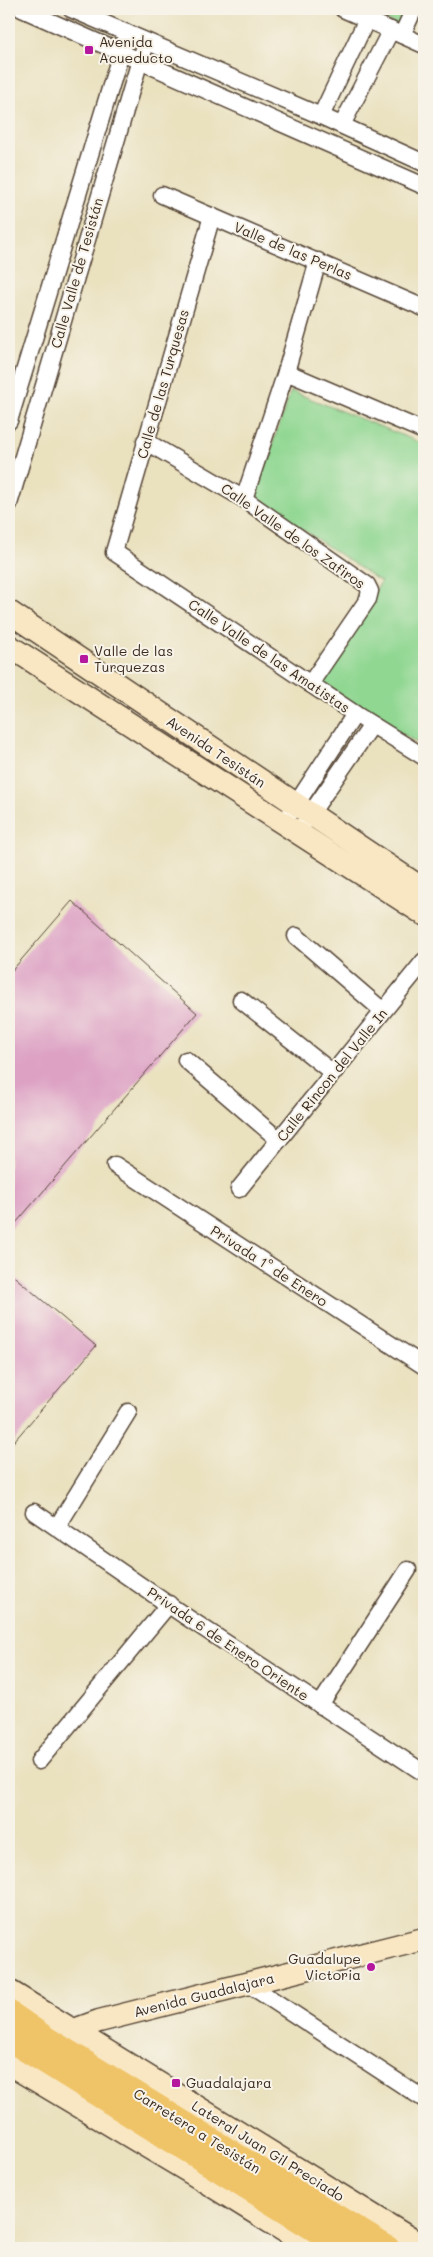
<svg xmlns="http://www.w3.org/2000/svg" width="433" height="2257" font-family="Mali,sans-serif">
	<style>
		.green { fill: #90d792; stroke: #668058 }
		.building { fill: #dda1c4 }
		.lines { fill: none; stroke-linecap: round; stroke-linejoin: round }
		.street-casing { stroke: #554536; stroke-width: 19 }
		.secondary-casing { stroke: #554536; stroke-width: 25 }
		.primary-casing { stroke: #554536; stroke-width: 28 }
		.street { stroke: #fff; stroke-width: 16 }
		.secondary { stroke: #f9e7c3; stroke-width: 22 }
		.primary { stroke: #efc469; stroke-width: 25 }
		.poi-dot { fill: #b5179e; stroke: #f7f3e8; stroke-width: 2 }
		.labels { text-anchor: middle; stroke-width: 4; stroke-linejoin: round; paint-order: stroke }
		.poi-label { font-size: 14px; fill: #3b2a1e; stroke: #f7f3e8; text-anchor: start }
		.street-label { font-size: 14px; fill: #3b2a1e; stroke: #f7f3e8 }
	</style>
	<rect width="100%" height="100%" fill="#f7f3e8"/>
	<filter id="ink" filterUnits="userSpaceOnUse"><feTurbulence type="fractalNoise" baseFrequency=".02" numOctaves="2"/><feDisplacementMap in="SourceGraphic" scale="10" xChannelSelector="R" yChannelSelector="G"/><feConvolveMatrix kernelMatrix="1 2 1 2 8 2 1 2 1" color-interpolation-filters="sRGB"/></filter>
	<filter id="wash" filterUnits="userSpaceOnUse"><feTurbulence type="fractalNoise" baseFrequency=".0096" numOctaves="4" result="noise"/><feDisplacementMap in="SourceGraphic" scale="20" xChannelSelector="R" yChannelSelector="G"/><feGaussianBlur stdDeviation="1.12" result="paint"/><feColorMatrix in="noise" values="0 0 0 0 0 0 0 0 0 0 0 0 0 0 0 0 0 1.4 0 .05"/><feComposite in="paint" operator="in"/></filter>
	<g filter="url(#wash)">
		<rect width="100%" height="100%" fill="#eae1bf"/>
		<g class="green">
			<polygon points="356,9 404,9 398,25"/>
			<polygon points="291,391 424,444 424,747 317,683 381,582 254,497"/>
		</g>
		<g id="blocks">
			<g class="building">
				<polygon points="72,901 197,1013 9,1231 9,974"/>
				<polygon points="9,1272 96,1346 9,1447"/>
			</g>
		</g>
	</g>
	<g filter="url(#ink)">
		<use href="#blocks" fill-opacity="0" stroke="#554536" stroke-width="1"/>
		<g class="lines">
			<defs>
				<g id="street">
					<polyline points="22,9 424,186"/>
					<polyline points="71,9 321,116 424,163"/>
					<polyline points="343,9 424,45"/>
					<polyline points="402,35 414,9"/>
					<polyline points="321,116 367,19"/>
					<polyline points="342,125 391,30"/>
					<polyline points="162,195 424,308"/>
					<polyline points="212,216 114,552 355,714 424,757"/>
					<polyline points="286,372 424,431"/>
					<polyline points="9,421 127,33"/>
					<polyline points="145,441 244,499 367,585 370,591 368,599 310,684"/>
					<polyline points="244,499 286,372 318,261"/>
					<polyline points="9,504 140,60 147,42"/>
					<polyline points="291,812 355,714"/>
					<polyline points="305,822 372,725"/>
					<polyline points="296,936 383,1011"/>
					<polyline points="241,1000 333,1073"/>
					<polyline points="186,1060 279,1140"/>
					<polyline points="115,1165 424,1366"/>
					<polyline points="239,1189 424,961"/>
					<polyline points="34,1512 185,1616 424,1773"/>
					<polyline points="57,1527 128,1412"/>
					<polyline points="320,1705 408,1570"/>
					<polyline points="39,1761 169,1604"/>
					<polyline points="248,1984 424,2099"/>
				</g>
				<g id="secondary">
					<polyline points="9,612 424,890"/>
					<polyline points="9,646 424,914"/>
					<polyline points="9,1991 424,2247"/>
					<polyline points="63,2034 99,2021 424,1939"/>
					<polyline points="9,2064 193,2174 312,2248"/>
				</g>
				<g id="primary">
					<polyline points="9,2013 48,2040 387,2248"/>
					<polyline points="9,2039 345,2248"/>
				</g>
			</defs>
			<use href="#street" class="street-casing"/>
			<use href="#secondary" class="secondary-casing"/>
			<use href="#primary" class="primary-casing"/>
			<use href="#street" class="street"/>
			<use href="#secondary" class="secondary"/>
			<use href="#primary" class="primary"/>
		</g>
	</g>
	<g class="poi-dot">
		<rect x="84" y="45" width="10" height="10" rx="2.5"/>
		<rect x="79" y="654" width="10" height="10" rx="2.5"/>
		<circle cx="371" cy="1967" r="5"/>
		<rect x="171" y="2078" width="10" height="10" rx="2.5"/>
	</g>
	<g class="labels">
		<g class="poi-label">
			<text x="99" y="47">Avenida<tspan x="99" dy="16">Acueducto</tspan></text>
			<text x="94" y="656">Valle de las<tspan x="94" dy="16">Turquezas</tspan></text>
			<text x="361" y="1964" text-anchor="end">Guadalupe<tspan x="361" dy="16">Victoria</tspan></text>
			<text x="186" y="2088">Guadalajara</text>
		</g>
		<g class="street-label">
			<text transform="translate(293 251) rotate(23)" y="5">Valle de las Perlas</text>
			<text transform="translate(77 273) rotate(-74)" y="5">Calle Valle de Tesistán</text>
			<text transform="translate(163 384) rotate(-74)" y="5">Calle de las Turquesas</text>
			<text transform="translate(293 536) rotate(35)" y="5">Calle Valle de los Zafiros</text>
			<text transform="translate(269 656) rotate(34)" y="5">Calle Valle de las Amatistas</text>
			<text transform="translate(216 752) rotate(34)" y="5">Avenida Tesistán</text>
			<text transform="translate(332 1075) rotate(-51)" y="5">Calle Rincon del Valle In</text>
			<text transform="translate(269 1266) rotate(33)" y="5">Privada 1° de Enero</text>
			<text transform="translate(228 1644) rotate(34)" y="5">Privada 6 de Enero Oriente</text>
			<text transform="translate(204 1995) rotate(-14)" y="5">Avenida Guadalajara</text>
			<text transform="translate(197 2131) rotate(32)" y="5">Carretera a Tesistán</text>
			<text transform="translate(268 2151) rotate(32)" y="5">Lateral Juan Gil Preciado</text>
		</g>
	</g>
	<rect width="433" height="2257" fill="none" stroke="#f7f3e8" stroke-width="30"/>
</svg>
